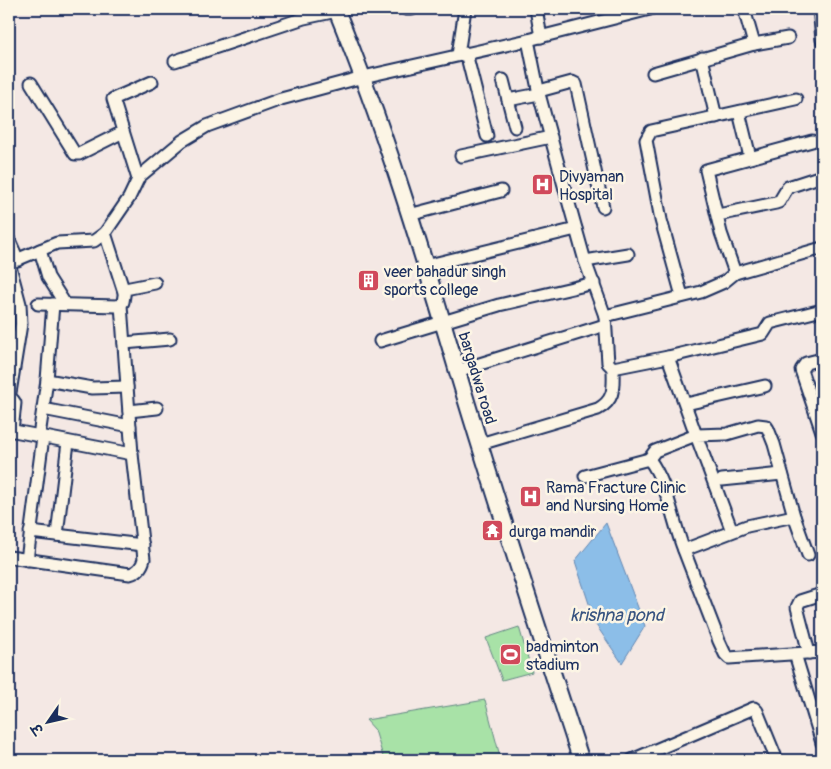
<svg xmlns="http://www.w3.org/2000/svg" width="831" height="769" font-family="Pangolin,'Playpen Sans Deva',sans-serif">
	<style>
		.green { fill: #a8e2a7; stroke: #628882 }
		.water { fill: #8cbee8; stroke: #5f85b1 }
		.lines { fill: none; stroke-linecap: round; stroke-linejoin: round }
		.minor-casing { stroke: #1b2f5e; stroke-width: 15 }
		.major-casing { stroke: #1b2f5e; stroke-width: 19 }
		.minor { stroke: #fcf5e5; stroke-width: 11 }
		.major { stroke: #fcf5e5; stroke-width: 15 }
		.labels { text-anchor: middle; stroke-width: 5; stroke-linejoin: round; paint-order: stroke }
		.poi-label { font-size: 16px; fill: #1b2f5e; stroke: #fcf5e5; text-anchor: start }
		.street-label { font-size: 16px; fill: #1b2f5e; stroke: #fcf5e5 }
		.water-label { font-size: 18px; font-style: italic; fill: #375380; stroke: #fcf5e5 }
	</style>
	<rect width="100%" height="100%" fill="#f4e8e4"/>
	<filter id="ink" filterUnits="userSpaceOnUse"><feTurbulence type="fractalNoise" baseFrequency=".02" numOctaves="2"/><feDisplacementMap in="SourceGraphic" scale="10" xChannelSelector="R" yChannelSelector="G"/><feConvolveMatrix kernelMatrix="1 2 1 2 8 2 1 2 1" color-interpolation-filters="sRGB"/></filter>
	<g filter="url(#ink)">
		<g class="green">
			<polygon points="519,627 532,672 502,680 486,638"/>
			<polygon points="485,700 501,760 384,760 375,730 366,720"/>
		</g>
		<polygon class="water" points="606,523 645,626 622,663 596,625 575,561"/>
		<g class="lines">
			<defs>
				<g id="minor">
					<polyline points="406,9 412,9"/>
					<polyline points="536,9 541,37"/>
					<polyline points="744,9 754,44"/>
					<polyline points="819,9 822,40"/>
					<polyline points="528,40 539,94 566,193 585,261 605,316 608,363 613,368 668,357 696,435 655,451 649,459"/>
					<polyline points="466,53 487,136"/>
					<polyline points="458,55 465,9"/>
					<polyline points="702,58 716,117"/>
					<polyline points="175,61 304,18 337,11"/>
					<polyline points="653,73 754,44 788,38"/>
					<polyline points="503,80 515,127"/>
					<polyline points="31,83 75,154 79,154 123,132"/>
					<polyline points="539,91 572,82 576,84 603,207"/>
					<polyline points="508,100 539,94"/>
					<polyline points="739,112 750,157"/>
					<polyline points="461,156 551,137"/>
					<polyline points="138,179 113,99 152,82"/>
					<polyline points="409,215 501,191"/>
					<polyline points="718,215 776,203 779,202 788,187 822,176"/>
					<polyline points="105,233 124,292"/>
					<polyline points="9,240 18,260"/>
					<polyline points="40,250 48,277 65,304"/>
					<polyline points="585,261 628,254"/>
					<polyline points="9,263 57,243 94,241 105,233 129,198 139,177 182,141 207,126 281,99 363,77 528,40 650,9"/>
					<polyline points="9,263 20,304 21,324 9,399"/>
					<polyline points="425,266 576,229"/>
					<polyline points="735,273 721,233 706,170 812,141"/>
					<polyline points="682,296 661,220 646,140 651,131 796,99"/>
					<polyline points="38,304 118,306 123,302 125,289 155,283"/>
					<polyline points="605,316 701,292 724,282 735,273 822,248"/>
					<polyline points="380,341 499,305 594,283"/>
					<polyline points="124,343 170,339"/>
					<polyline points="668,357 763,334 770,323 822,310"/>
					<polyline points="822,359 806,363 801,370 822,432"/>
					<polyline points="457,371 605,325"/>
					<polyline points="47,380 92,388 127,387"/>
					<polyline points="9,399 13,400 15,403 12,431"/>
					<polyline points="686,404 765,386"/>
					<polyline points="43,409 130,426"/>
					<polyline points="129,411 157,408"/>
					<polyline points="9,430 132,454"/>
					<polyline points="39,436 47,380 53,304"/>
					<path d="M480 444 598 409C616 399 613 386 613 368"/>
					<path d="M585 476 649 459C667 483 672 517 682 545 694 577 707 609 719 641L725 654 729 658 822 652"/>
					<polyline points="722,480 782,474"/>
					<polyline points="732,531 696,435 727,434 758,425 766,426 768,429 774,444 794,516 808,555"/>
					<polyline points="30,532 143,545"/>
					<polyline points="57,535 68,442"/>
					<polyline points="684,550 747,526 794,516"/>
					<path d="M9 557 130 574C138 572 142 567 144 559L132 454 121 305"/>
					<polyline points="27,560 43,437"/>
					<polyline points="809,653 797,607 800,601 822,594"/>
					<polyline points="795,654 822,743"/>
					<polyline points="632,760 754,708 757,711 777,760"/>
				</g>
				<path id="major" d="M336 9C384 126 421 249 457 370 496 501 539 631 581 760"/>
			</defs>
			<use href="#minor" class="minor-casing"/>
			<use href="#major" class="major-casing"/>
			<use href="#minor" class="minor"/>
			<use href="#major" class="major"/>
		</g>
	</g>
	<defs>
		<symbol id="hospital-square" viewBox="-11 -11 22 22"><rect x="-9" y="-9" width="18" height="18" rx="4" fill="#d1495b" stroke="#fcf5e5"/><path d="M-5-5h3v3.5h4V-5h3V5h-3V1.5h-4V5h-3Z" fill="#fff"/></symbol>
		<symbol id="building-square" viewBox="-11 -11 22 22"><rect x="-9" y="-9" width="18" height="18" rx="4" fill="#d1495b" stroke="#fcf5e5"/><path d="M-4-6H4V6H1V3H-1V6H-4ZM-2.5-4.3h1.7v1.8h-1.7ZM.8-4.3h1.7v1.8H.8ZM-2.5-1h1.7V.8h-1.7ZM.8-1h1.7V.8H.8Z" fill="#fff"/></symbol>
		<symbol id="temple-square" viewBox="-11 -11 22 22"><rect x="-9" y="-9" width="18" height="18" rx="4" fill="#d1495b" stroke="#fcf5e5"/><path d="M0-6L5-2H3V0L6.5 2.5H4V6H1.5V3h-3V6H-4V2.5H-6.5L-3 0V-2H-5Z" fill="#fff"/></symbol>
		<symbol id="stadium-square" viewBox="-11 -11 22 22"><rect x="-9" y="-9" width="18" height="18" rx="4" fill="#d1495b" stroke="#fcf5e5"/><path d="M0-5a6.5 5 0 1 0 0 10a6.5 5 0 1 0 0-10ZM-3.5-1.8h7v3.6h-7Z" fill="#fff"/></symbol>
	</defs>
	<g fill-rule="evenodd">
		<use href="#hospital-square" x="530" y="172" width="25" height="25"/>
		<use href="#building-square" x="356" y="268" width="25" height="25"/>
		<use href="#hospital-square" x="518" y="484" width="25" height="25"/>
		<use href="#temple-square" x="480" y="518" width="25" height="25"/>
		<use href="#stadium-square" x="498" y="642" width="25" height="25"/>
	</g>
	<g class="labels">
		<g class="poi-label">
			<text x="559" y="182">Divyaman<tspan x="559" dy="18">Hospital</tspan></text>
			<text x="384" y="277">veer bahadur singh<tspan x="384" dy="18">sports college</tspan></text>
			<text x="546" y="493">Rama Fracture Clinic<tspan x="546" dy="18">and Nursing Home</tspan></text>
			<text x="509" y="537">durga mandir</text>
			<text x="526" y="652">badminton<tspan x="526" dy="18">stadium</tspan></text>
		</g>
		<g class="street-label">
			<text transform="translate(478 378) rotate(73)" y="6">bargadwa road</text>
		</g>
		<g class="water-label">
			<text x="617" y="621">krishna pond</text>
		</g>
	</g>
	<rect width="831" height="769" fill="none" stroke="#fcf5e5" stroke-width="30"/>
	<rect x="15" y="15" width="801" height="739" fill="none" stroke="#1b2f5e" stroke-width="2" filter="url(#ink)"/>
	<g transform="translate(48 722) rotate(236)" stroke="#fcf5e5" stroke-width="4" paint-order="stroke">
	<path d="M0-4L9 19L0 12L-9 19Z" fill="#1b2f5e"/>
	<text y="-8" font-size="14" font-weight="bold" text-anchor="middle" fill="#1b2f5e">उ</text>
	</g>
</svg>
